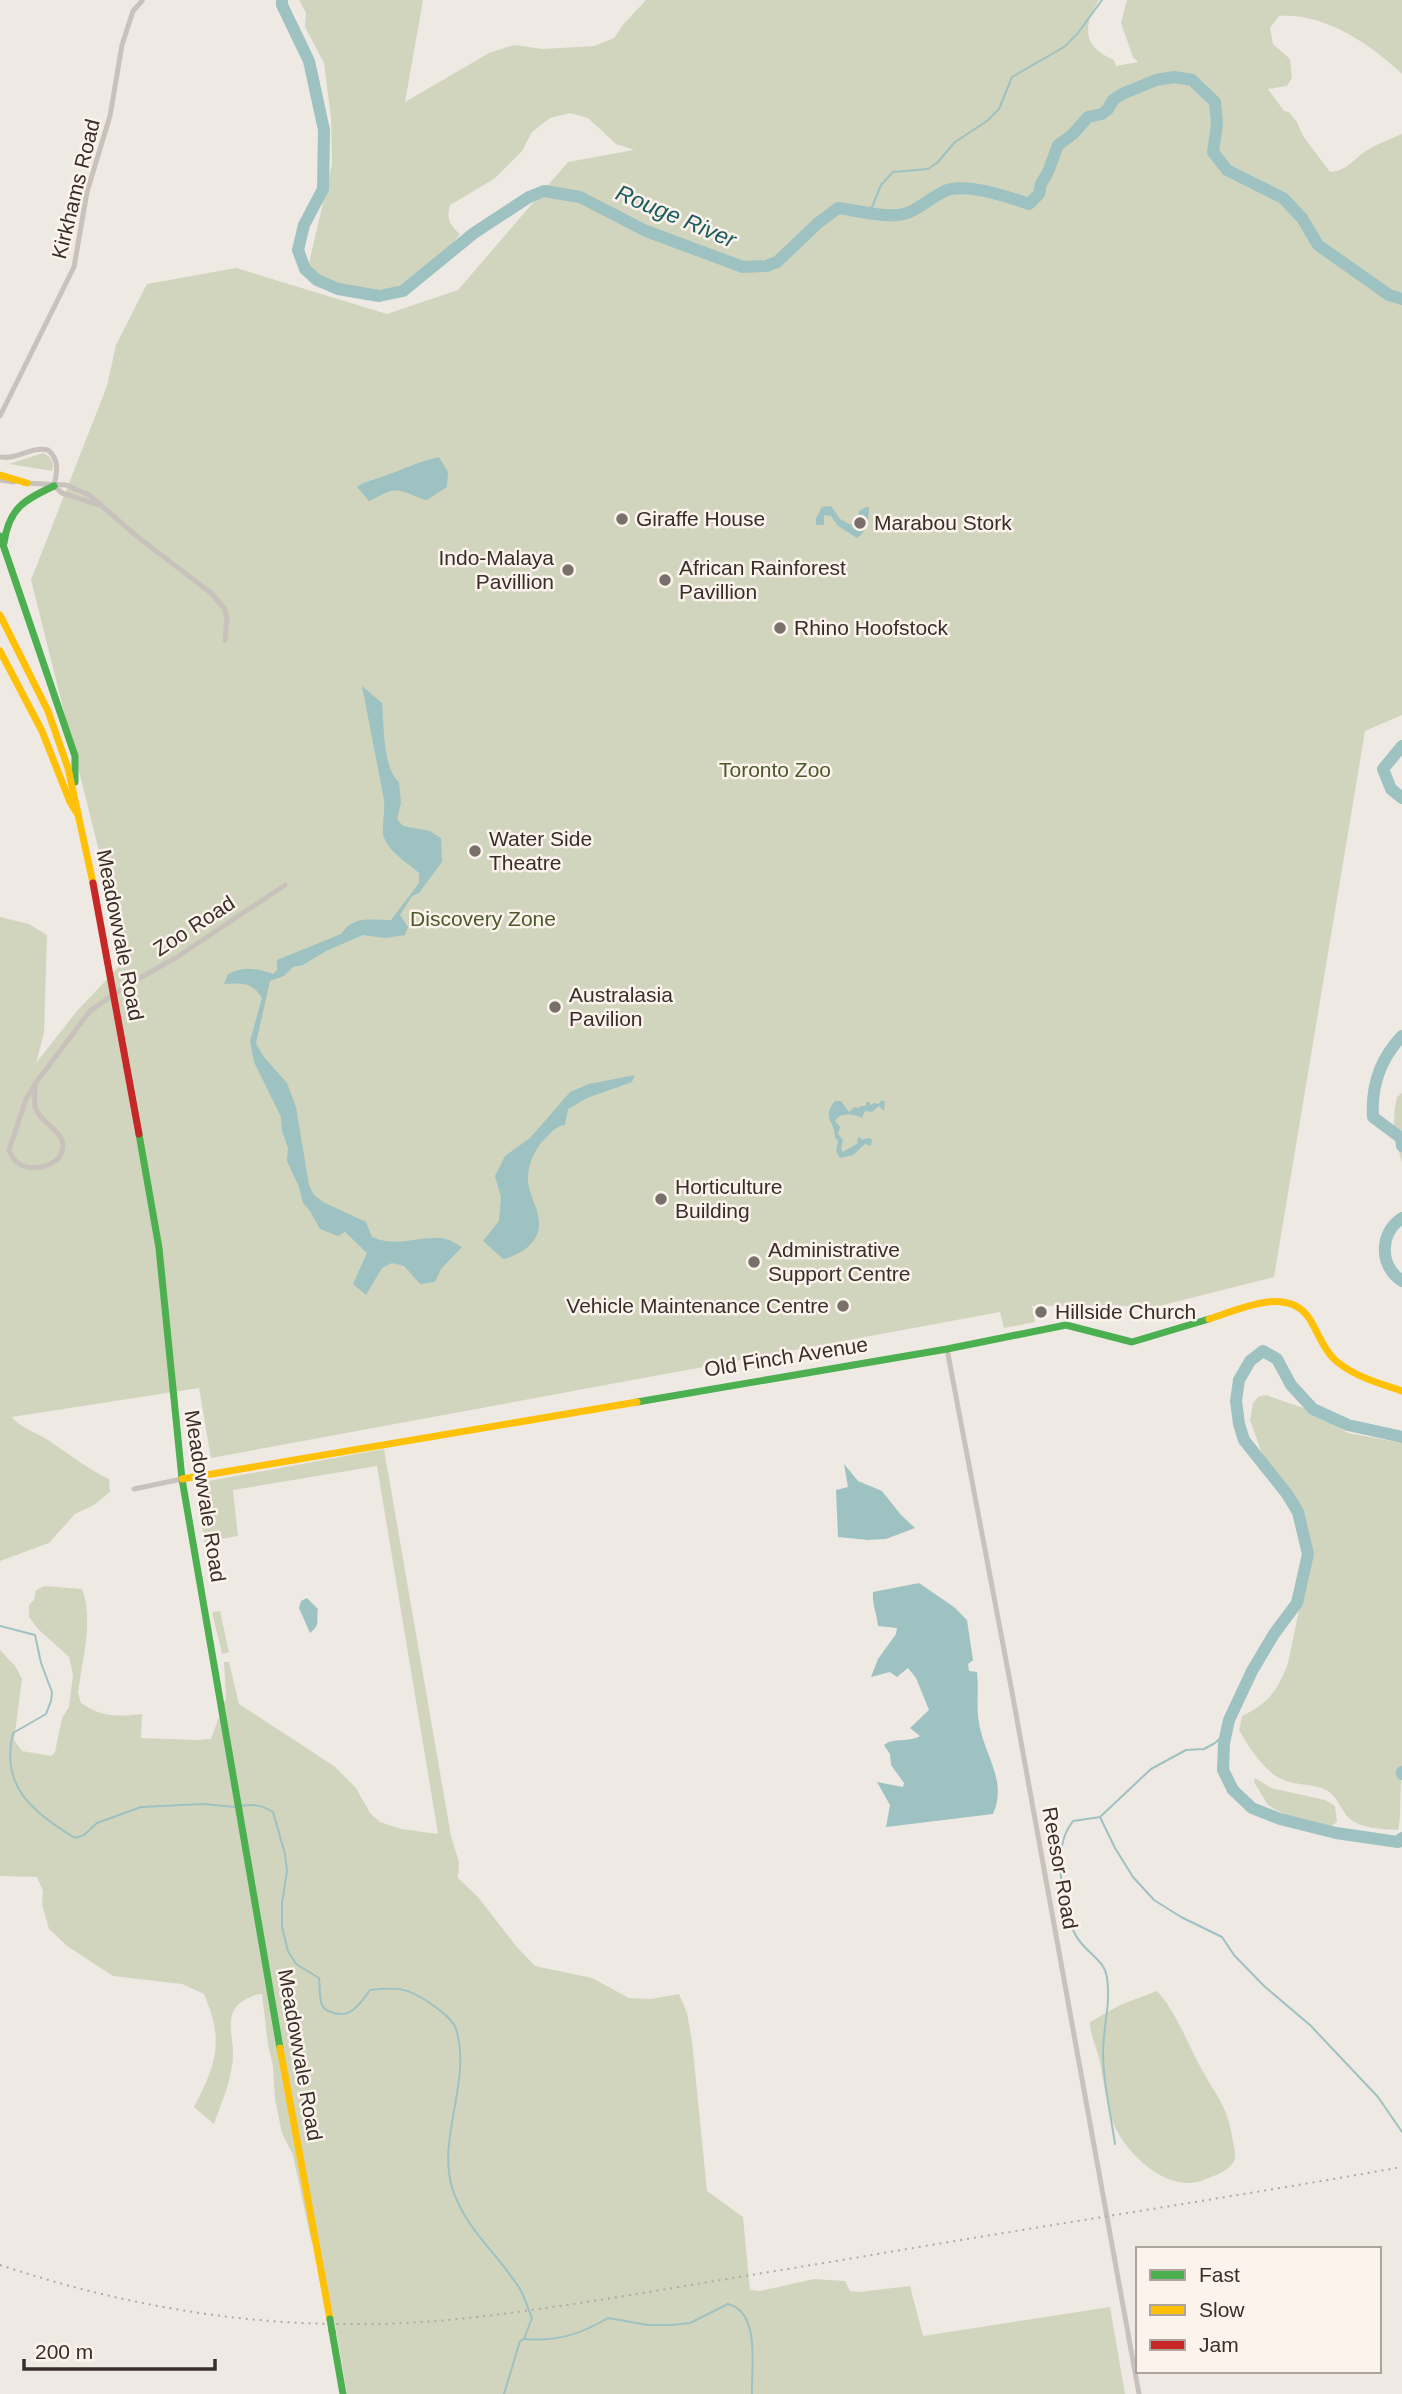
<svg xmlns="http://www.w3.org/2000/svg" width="1402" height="2394" font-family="Arial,sans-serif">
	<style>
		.green { fill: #d1d5be }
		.water { fill: #9ec2c1 }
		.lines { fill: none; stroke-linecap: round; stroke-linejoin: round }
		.stream { stroke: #9ec2c1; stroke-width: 2 }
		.river { stroke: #9ec2c1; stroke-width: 12 }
		.street { stroke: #c9c1bc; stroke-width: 5 }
		.fast { stroke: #4caf50; stroke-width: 7 }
		.slow { stroke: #ffc107; stroke-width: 7 }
		.jam { stroke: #c62828; stroke-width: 7 }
		.rail { stroke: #b0aaa7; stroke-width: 2; stroke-dasharray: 2 5; stroke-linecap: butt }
		.fast-bridge { stroke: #4caf50; stroke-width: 7 }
		.poi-dot { fill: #796f6b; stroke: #fbf3ec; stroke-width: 2.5 }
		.labels { text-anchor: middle; stroke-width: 5; stroke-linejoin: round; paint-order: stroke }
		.street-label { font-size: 21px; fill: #3a2e2a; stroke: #fbf3ec }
		.poi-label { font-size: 21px; fill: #3a2e2a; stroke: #fbf3ec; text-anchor: start }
		.park-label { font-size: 21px; fill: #4b5a2c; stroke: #fbf3ec }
		.water-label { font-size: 23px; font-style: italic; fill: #1d5c5e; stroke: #fbf3ec }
	</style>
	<rect width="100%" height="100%" fill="#efe9e4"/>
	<g class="green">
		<path d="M299 0H423L405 102 489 53 514 45 543 49 594 46 614 38 622 26 646 0H1099C1082 26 1083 48 1114 60L1116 66 1138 62 1133 57 1121 23 1127 0H1402V74C1370 44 1325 13 1279 16L1270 28 1273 44 1290 59 1292 78 1287 86 1268 89 1284 111 1289 112 1297 122 1303 136 1330 172C1348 171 1355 157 1369 149 1379 143 1391 139 1402 134V715L1365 731 1274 1277 1151 1308 1113 1305 1032 1306 1035 1322 1004 1328 1000 1312 211 1458 199 1388 12 1417C20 1428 37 1433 48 1440 69 1454 86 1468 109 1479L110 1492 94 1505 75 1514 49 1543 0 1561V917L29 924 47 935 44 1033 36 1063 77 1011 126 959 31 580 107 386 116 345 147 284 236 268 387 314 458 290 568 162 634 150 616 144 588 118 570 113 550 118 532 132 522 151 494 179 450 205C446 219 450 225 460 234 445 252 430 275 410 287 384 304 345 290 318 284L313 280 309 263 332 164 331 118 324 63 305 27 306 13Z"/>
		<path d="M43 453C51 457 55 462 52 471L9 464Z"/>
		<path d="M1402 1093V1162C1395 1137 1391 1123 1397 1097Z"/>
		<path d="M1266 1395 1309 1410 1348 1433 1402 1443V1775C1399 1793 1402 1813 1398 1830 1381 1829 1354 1829 1344 1812 1339 1804 1336 1797 1328 1791 1314 1783 1295 1786 1281 1779 1264 1771 1248 1746 1239 1730L1242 1716C1269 1703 1278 1690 1288 1663L1311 1552 1301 1518 1261 1451 1250 1420 1253 1403 1258 1397Z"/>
		<path d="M384 1449 451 1836 459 1862 458 1878 478 1897 516 1946 535 1966 592 1978 629 1998 651 1999 679 1994 687 2013 692 2041 707 2191 743 2217 750 2290 760 2291 814 2279 845 2281 850 2291 859 2292 910 2286 923 2336 1110 2307 1125 2394H347L334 2318 319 2259 311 2240 293 2155 282 2133 275 2100 273 2066 268 2045 262 1994C253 1994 238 2002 234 2010 228 2020 232 2038 233 2049 234 2075 223 2099 214 2124L194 2107C217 2063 224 2041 204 1994L182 1984 113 1976 67 1946 49 1929 42 1904 43 1891 37 1877 0 1876V1650L16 1667 22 1679 14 1740 22 1751 51 1756 55 1752 62 1718 69 1707 73 1675 69 1657 37 1628 29 1617V1605L34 1600 36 1590 45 1586 82 1589C94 1620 82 1661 78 1693L81 1703C101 1717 118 1717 142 1714L141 1738 196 1740 211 1739 226 1698 224 1662H229L239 1704 334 1766 356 1788 370 1813 380 1822 401 1829 438 1834 377 1466 233 1490 238 1536 204 1542 197 1483Z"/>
		<polygon points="220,1611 229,1652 222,1654 212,1612"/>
		<polygon points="1255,1778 1271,1788 1325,1800 1335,1806 1337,1822 1330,1827 1287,1816 1268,1805 1254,1782"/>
		<path d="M1157 1991C1177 2013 1187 2043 1202 2070 1218 2099 1228 2106 1233 2142 1234 2147 1236 2153 1235 2158 1232 2170 1216 2175 1206 2179 1170 2196 1128 2156 1114 2125 1106 2105 1104 2083 1100 2062 1097 2048 1090 2036 1090 2022L1120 2005Z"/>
	</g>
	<g class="water">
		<path d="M439 457 448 472 447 487 427 500C415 498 403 488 391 491 384 493 376 498 369 501L357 487C365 481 374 480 384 476 404 469 418 462 439 457Z"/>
		<path d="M831 506 840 519 851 525 858 517 859 511 866 507H869C869 519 867 532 857 538L838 526 831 516 824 515V525H816V518L822 507Z"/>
		<path d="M362 686 382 703C384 724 383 769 399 782L401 803 397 819 403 826 430 831 441 838 442 862 419 893 412 896 400 915 408 927 405 935 385 938 363 935 326 951 303 965 293 967 284 976 270 981 256 1043 263 1056 287 1083 296 1107 309 1185 314 1195 323 1202 366 1222 372 1237C395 1247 412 1238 435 1238 446 1237 453 1242 462 1247L441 1269 435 1282 420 1284 404 1266 392 1263 382 1268 366 1295 353 1284 367 1253 345 1232 338 1236 320 1229 310 1211 303 1203 299 1187 287 1161 288 1148 282 1131 281 1117 254 1062 250 1041 262 998C252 982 242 983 224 984L228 974C244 966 257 968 273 974L277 970V960L341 934C353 915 371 920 391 920L419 883V873C407 862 388 852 383 835 382 831 385 808 384 800Z"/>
		<path d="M635 1075 632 1082 587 1098 568 1109 565 1125C555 1126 550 1134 543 1141 534 1150 527 1168 528 1181 529 1195 539 1209 539 1223 540 1243 520 1255 503 1259L483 1241 499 1221 501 1197 495 1176 505 1156 530 1138 570 1092 589 1084Z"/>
		<path d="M882 1100 885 1102 884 1111 879 1106 872 1112 865 1111 862 1118C855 1114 844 1113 837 1118L835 1121 840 1127 838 1134 843 1140 841 1148 843 1152 858 1143 857 1139 860 1137 862 1140 868 1138 872 1139 871 1146 865 1144 853 1155 840 1158 836 1151 838 1141 835 1137C835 1121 821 1118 835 1101H841L849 1112 855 1107 859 1108 861 1106H865L867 1102H870V1105L874 1103 878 1104Z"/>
		<polygon points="844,1464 858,1481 882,1491 901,1515 915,1528 886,1539 868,1540 838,1537 836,1490 848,1487"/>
		<path d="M919 1583 954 1607 967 1620 973 1660 968 1664 969 1671 977 1672C979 1689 976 1706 979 1723 984 1755 1008 1781 993 1814L886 1827 890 1805 877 1782 903 1787 904 1783 891 1765 890 1754 884 1745C894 1737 908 1743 920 1736L910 1728 929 1710 916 1678 908 1668 897 1677 890 1672 871 1677 878 1659 896 1634 897 1628 878 1626C877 1614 872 1604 873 1592Z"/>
		<path d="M307 1598 318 1609C316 1620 321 1625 310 1633L299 1608 301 1601Z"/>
	</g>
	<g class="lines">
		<g class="stream">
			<polyline points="870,212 881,185 893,172 928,169 938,162 955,142 987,121 999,109 1012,77 1064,47 1078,33 1102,0"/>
			<path d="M0 1626 35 1635 41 1663 52 1692 51 1701 46 1714 13 1733C0 1786 32 1812 75 1838L84 1835 97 1823 141 1807 203 1804 235 1807"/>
			<path d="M241 1806C254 1804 262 1805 273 1812L285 1854 287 1871 282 1903V1927L288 1951 296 1964 319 1978C320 1986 319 1998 322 2005 324 2009 327 2011 331 2012 350 2020 360 2004 370 1990 398 1987 406 1987 430 2003 438 2009 453 2019 456 2029 472 2080 437 2138 452 2187 464 2228 498 2254 520 2289 525 2298 528 2309 532 2318L524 2339 520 2341 504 2394"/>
			<polyline points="1100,1817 1115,1848 1133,1877 1154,1900 1181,1917 1222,1937 1234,1955 1264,1986 1310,2025 1378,2097 1402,2132"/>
			<path d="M1115 2144C1111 2115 1103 2083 1103 2053 1103 2027 1111 2004 1107 1978 1105 1962 1091 1955 1082 1944 1063 1923 1055 1862 1065 1835 1067 1830 1070 1825 1073 1821L1100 1817 1151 1769 1186 1750 1204 1749 1215 1743 1227 1732"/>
			<path d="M524 2339C556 2342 581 2334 608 2318L648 2325H672L690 2323 728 2304C761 2312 751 2369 752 2394"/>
		</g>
		<g class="river">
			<path d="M282 0V5L309 61 324 130 323 189 304 225 298 250 305 269 317 280 338 289 379 296 403 291 474 233 529 197 544 191 580 197 646 231 743 267 766 266 777 262 818 223 838 208C855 210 880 217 897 215 915 214 929 198 945 191 965 182 1009 197 1029 204L1039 194 1041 184 1048 172 1058 145 1073 134 1088 117 1102 114 1108 109 1113 100 1122 94 1156 80 1174 77 1192 80 1215 102 1217 124 1213 152 1227 170 1283 198 1302 218 1318 245 1389 295 1402 299"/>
			<polyline points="1402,746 1383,769 1391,789 1402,798"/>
			<path d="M1402 1036C1381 1058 1371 1086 1373 1117L1401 1138 1402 1146"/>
			<path d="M1402 1218C1379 1233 1379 1266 1402 1281"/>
			<polyline points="1402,1437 1348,1425 1313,1409 1291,1385 1277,1359 1263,1351 1250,1361 1239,1380 1236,1401 1239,1424 1244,1440 1287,1494 1298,1512 1308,1554 1297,1603 1274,1634 1252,1671 1229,1720 1224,1743 1223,1770 1233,1790 1252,1808 1280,1819 1336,1833 1398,1842 1402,1838"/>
			<polyline points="1402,1772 1402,1774"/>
		</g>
		<g class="street">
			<polyline points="0,416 74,267 87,192 110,116 122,45 133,11 142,1"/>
			<path d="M0 457C17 460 31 446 48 450 60 460 57 472 54 486"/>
			<polyline points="0,480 14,482"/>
			<polyline points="24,483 66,485 89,495 139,538 211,593 224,608 227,618 225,640"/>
			<polyline points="54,486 62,493 99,505"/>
			<path d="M35 1084C35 1091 34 1100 35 1107 41 1127 76 1133 58 1159 42 1171 17 1173 9 1150L26 1099 35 1084 90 1011 126 986 177 957 285 885"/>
			<polyline points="947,1349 1012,1692 1139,2394"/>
			<polyline points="134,1489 182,1479"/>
		</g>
		<g class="fast">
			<polyline points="0,536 75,756 75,782"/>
			<path d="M4 543C9 508 24 500 54 486"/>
			<polyline points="139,1134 159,1248 182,1479 280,2048"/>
			<polyline points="637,1402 947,1349 1066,1325 1132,1342 1209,1319"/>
			<polyline points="332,2331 343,2394"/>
		</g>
		<g class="slow">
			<polyline points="0,475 27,483"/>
			<polyline points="0,615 48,711 68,768 93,883"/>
			<polyline points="0,651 42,731 70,802 78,815"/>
			<path d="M1209 1319C1238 1310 1287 1285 1309 1318 1318 1332 1322 1347 1334 1359 1352 1376 1379 1383 1402 1391"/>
			<polyline points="182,1479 637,1402"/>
			<polyline points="280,2048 330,2319"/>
		</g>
		<polyline class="jam" points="93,883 139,1134"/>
		<path class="rail" d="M0 2265C118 2304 240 2326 365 2324 446 2324 526 2311 606 2299 691 2285 775 2271 860 2257 1040 2226 1222 2199 1402 2167"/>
		<polyline class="fast-bridge" points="330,2319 332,2331"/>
	</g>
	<g class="poi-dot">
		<circle cx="622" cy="519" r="7"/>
		<circle cx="860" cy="523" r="7"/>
		<circle cx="568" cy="570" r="7"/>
		<circle cx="665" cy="580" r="7"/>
		<circle cx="780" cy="628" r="7"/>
		<circle cx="475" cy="851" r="7"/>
		<circle cx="555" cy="1007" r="7"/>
		<circle cx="661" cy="1199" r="7"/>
		<circle cx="754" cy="1262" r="7"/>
		<circle cx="843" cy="1306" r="7"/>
		<circle cx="1041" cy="1312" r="7"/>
	</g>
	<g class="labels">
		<g class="street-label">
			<text transform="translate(76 189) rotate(-76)" y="7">Kirkhams Road</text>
			<text transform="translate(194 926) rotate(-33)" y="7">Zoo Road</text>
			<text transform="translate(120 935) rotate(79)" y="7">Meadowvale Road</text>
			<text transform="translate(786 1357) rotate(-9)" y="7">Old Finch Avenue</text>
			<text transform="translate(205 1496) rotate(81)" y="7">Meadowvale Road</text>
			<text transform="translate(1060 1868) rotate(80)" y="7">Reesor Road</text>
			<text transform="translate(300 2055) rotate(80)" y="7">Meadowvale Road</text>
		</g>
		<g class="poi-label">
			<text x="636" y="526">Giraffe House</text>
			<text x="874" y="530">Marabou Stork</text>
			<text x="554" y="565" text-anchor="end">Indo-Malaya<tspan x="554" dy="24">Pavillion</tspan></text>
			<text x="679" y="575">African Rainforest<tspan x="679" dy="24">Pavillion</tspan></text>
			<text x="794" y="635">Rhino Hoofstock</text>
			<text x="489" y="846">Water Side<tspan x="489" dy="24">Theatre</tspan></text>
			<text x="569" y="1002">Australasia<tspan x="569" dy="24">Pavilion</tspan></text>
			<text x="675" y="1194">Horticulture<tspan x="675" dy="24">Building</tspan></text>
			<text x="768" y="1257">Administrative<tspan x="768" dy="24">Support Centre</tspan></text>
			<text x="829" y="1313" text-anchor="end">Vehicle Maintenance Centre</text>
			<text x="1055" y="1319">Hillside Church</text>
		</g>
		<g class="park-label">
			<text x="775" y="777">Toronto Zoo</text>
			<text x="483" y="926">Discovery Zone</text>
		</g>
		<g class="water-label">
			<text transform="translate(676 216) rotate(23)" y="8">Rouge River</text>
		</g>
	</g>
	<rect x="1136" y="2247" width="245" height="126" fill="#fbf3ec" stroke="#aea49e" stroke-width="2"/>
	<rect x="1150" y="2270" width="35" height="10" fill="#4caf50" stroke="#aea49e" stroke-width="2"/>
	<text x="1199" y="2282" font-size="21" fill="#3a2e2a">Fast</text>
	<rect x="1150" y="2305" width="35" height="10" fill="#ffc107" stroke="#aea49e" stroke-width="2"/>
	<text x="1199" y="2317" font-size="21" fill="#3a2e2a">Slow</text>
	<rect x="1150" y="2340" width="35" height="10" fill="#c62828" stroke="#aea49e" stroke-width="2"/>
	<text x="1199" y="2352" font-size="21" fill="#3a2e2a">Jam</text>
	<path d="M24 2359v10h191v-10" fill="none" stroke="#3a2e2a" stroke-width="3.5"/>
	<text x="35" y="2359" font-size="21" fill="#3a2e2a" stroke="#fbf3ec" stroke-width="5" paint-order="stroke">200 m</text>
</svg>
